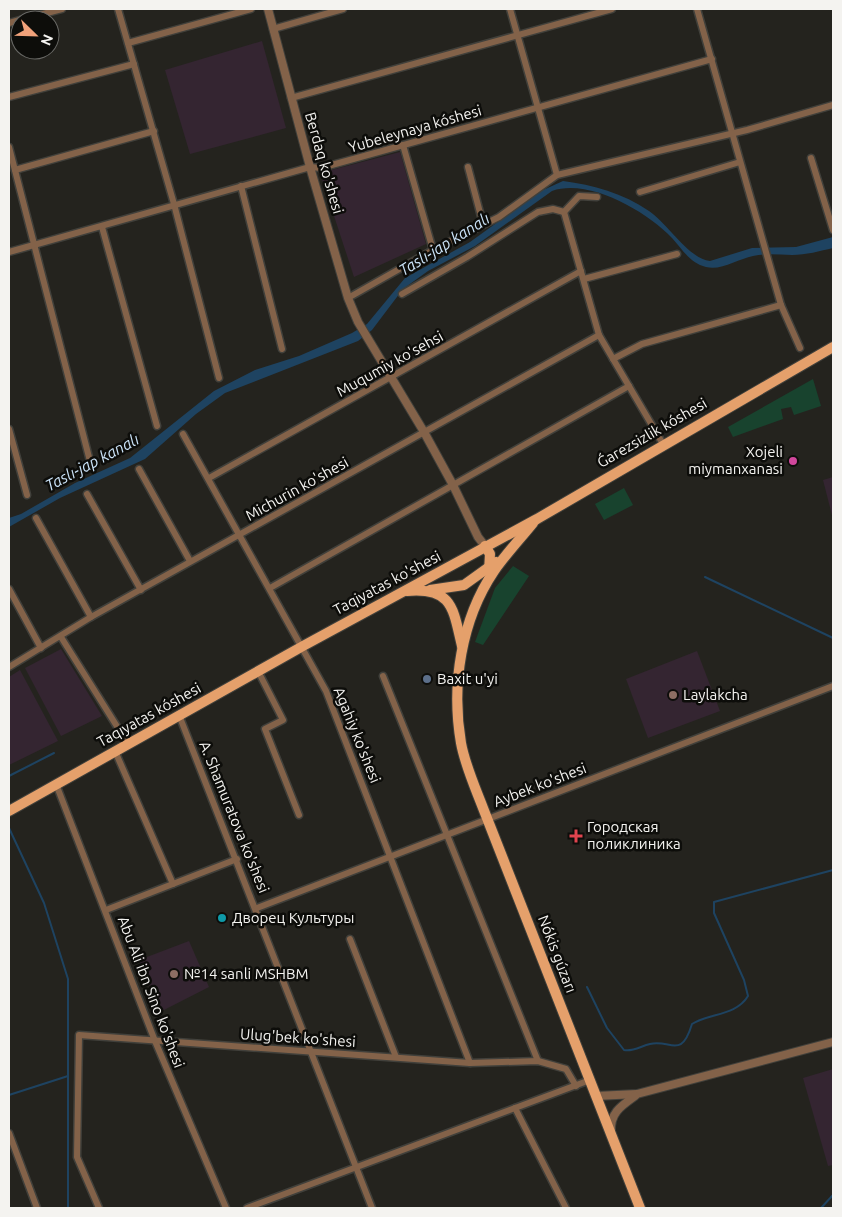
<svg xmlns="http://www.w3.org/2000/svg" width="842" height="1217" font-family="Ubuntu,sans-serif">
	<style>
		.education { fill: #342531 }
		.green { fill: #18432e }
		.water { fill: #1e4361 }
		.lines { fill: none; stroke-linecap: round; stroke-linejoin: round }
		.stream { stroke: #1e4361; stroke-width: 2 }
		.minor-casing { stroke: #41403b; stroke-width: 9 }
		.tertiary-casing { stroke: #41403b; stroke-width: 10 }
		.primary-casing { stroke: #41403b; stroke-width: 12 }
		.minor { stroke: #836249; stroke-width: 6 }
		.tertiary { stroke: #836249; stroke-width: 8 }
		.primary { stroke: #e5a06b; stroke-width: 10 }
		.hotel-dot { fill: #d1479c; stroke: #0d0d0a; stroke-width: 2 }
		.service-dot { fill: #5c6f8a; stroke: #0d0d0a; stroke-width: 2 }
		.education-dot { fill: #8d6e63; stroke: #0d0d0a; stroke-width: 2 }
		.health-dot { fill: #e0444e; stroke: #0d0d0a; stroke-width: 2 }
		.culture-dot { fill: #0f9aa8; stroke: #0d0d0a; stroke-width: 2 }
		.labels { text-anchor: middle; stroke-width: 5; stroke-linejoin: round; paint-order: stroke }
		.street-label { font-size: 15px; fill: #f4f3f0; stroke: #0d0d0a }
		.poi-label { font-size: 15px; fill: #f4f3f0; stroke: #0d0d0a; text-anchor: start }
		.water-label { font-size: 16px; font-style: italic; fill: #cce4f9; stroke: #0d0d0a }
	</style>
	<rect width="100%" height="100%" fill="#24231e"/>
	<g class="education">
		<polygon points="262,41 286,128 190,154 165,70"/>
		<polygon points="400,152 426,244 354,277 320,173"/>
		<polygon points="833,477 833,519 823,480"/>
		<polygon points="61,649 102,716 61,736 25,668"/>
		<polygon points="697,651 720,711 648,738 626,679"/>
		<polygon points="20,670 58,741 9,765 9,677"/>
		<polygon points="189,941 209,987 160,1012 139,960"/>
		<polygon points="833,1069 833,1165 828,1166 803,1078"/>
	</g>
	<g class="green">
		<polygon points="813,379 821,406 794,415 791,407 781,409 783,419 733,437 728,427"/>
		<polygon points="624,488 633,505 604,520 595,504"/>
		<polygon points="513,566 529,576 483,645 475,642 495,588"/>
	</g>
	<path class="water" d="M563 181C593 185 623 193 649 211 667 223 689 259 710 261L752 248 796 247 833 237V248C820 251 806 255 792 255 779 255 766 253 753 256 738 259 721 271 706 267 690 263 682 249 672 238 646 211 589 178 552 191L475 246 428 271 403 289 372 330 358 341 225 393 196 414 145 459 60 498 9 527V518L21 514 75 483 130 458 214 391 255 370 299 356 352 333 367 324 405 278 470 242 541 191Z"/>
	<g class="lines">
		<g class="stream">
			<polyline points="705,577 833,638"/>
			<polyline points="9,776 54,753"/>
			<polyline points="9,828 44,903 68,979 68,1208"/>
			<path d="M587 987 607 1028 624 1050C633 1052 641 1046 650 1044 671 1039 681 1060 692 1024 709 1013 736 1016 748 996L744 980 714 913V902L833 870"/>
			<polyline points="9,1095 68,1076"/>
			<polyline points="821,1208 833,1195"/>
		</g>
		<defs>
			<g id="minor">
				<polyline points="118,9 174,204 219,378"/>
				<polyline points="510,9 557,175"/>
				<polyline points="697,9 781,305 800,348"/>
				<polyline points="20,20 62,9"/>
				<polyline points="9,23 20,20"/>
				<polyline points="273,29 343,9"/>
				<polyline points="128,43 251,9"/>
				<polyline points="9,97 134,64"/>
				<polyline points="291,98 612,9"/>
				<polyline points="403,145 433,250"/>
				<polyline points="9,147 91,465"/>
				<polyline points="811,158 833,230"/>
				<polyline points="468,167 483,224"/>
				<polyline points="15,170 154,131"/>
				<polyline points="241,186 282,349"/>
				<polyline points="640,192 740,162"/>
				<polyline points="564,212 599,335 663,444"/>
				<polyline points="564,212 579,196 597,197"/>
				<polyline points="102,227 157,426"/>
				<polyline points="9,252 310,167 321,168 712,59"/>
				<polyline points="584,279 677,254"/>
				<polyline points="402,294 467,257 538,212 553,209 564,212"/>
				<polyline points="348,298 433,250 499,217 557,175 747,130 833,105"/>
				<polyline points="613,359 642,344 781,305"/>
				<polyline points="9,429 27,495"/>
				<polyline points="183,434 326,691 470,1063"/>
				<polyline points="139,469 190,561"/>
				<polyline points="209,478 581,271"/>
				<polyline points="87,494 141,590"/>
				<polyline points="36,518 91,617"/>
				<polyline points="270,588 629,386"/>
				<polyline points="9,589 41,648"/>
				<polyline points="61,637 128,744"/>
				<polyline points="9,667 91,617 599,335"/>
				<polyline points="258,671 283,720 265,729 299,815"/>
				<polyline points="383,676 538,1061"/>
				<polyline points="179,715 372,1208"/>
				<polyline points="115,751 173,884"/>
				<polyline points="56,784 155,1041 226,1208"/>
				<polyline points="257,908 833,686"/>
				<polyline points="106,910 237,859"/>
				<polyline points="350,939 396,1057"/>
				<polyline points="515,1108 566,1208"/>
				<polyline points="9,1133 37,1208"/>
				<polyline points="99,1208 77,1157 79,1035 470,1063 538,1061 566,1069 576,1086"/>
				<polyline points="247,1208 590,1080"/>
			</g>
			<g id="tertiary">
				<polyline points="268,9 310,167 348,298 358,322 424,432 453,485 478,537 485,546"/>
				<polyline points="596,1096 637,1094 833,1042"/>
				<path d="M611 1131C610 1113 621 1106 635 1096"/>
			</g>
			<g id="primary">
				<path d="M533 523C520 539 506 554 494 571 461 620 451 685 461 743 465 765 475 787 483 808L640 1208"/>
				<polyline points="485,546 490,554 489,571"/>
				<polyline points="430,590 464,585 496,562"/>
				<path d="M407 591C453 587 453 609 462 646"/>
				<polyline points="9,811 303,646 537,519 833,347"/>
			</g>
		</defs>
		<use href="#minor" class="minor-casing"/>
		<use href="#tertiary" class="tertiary-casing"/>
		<use href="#primary" class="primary-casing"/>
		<use href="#minor" class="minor"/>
		<use href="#tertiary" class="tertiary"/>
		<use href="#primary" class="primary"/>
	</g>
	<circle class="hotel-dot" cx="793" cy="461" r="5"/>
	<circle class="service-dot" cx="427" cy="679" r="5"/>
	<g class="education-dot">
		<circle cx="673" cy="695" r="5"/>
		<circle cx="174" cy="974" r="5"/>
	</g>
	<path class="health-dot" d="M573.5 828.5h5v5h5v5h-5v5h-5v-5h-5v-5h5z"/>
	<circle class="culture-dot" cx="222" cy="918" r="5"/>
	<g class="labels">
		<g class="street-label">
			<text transform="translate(415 129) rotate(-16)" y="5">Yubeleynaya kóshesi</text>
			<text transform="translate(324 163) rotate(74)" y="5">Berdaq ko'shesi</text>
			<text transform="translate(390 364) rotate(-29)" y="5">Muqumiy ko'sehsi</text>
			<text transform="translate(652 433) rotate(-30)" y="5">Ǵarezsizlik kóshesi</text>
			<text transform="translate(297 489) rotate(-29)" y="5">Michurin ko'shesi</text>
			<text transform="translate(387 583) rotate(-28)" y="5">Taqiyatas ko'shesi</text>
			<text transform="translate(149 715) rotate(-29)" y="5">Taqıyatas kóshesi</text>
			<text transform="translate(357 735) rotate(68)" y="5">Agahiy ko'shesi</text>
			<text transform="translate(540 785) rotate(-21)" y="5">Aybek ko'shesi</text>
			<text transform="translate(234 817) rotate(68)" y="5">A. Shamuratova ko'shesi</text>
			<text transform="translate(557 954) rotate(69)" y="5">Nókis gúzarı</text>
			<text transform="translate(151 992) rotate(69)" y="5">Abu Ali ibn Sino ko'shesi</text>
			<text transform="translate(298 1038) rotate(4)" y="5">Ulug'bek ko'shesi</text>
		</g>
		<g class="poi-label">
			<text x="783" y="457" text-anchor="end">Xojeli<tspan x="783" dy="17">miymanxanasi</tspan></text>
			<text x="437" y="684">Baxit u'yi</text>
			<text x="683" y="700">Laylakcha</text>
			<text x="587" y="832">Городская<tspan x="587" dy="17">поликлиника</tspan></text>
			<text x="232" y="923">Дворец Культуры</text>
			<text x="184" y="979">№14 sanli MSHBM</text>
		</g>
		<g class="water-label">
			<text transform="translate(444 244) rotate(-32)" y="6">Taslı-jap kanalı</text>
			<text transform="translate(92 462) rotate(-28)" y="6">Taslı-jap kanalı</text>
		</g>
	</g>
	<rect width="842" height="1217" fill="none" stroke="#f4f3f0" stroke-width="20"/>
	<g transform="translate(35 35) rotate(113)"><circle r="24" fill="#0d0d0a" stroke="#696966"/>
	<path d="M0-4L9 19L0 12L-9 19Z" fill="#f1a27b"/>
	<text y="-8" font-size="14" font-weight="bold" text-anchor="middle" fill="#f4f3f0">N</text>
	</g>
</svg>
